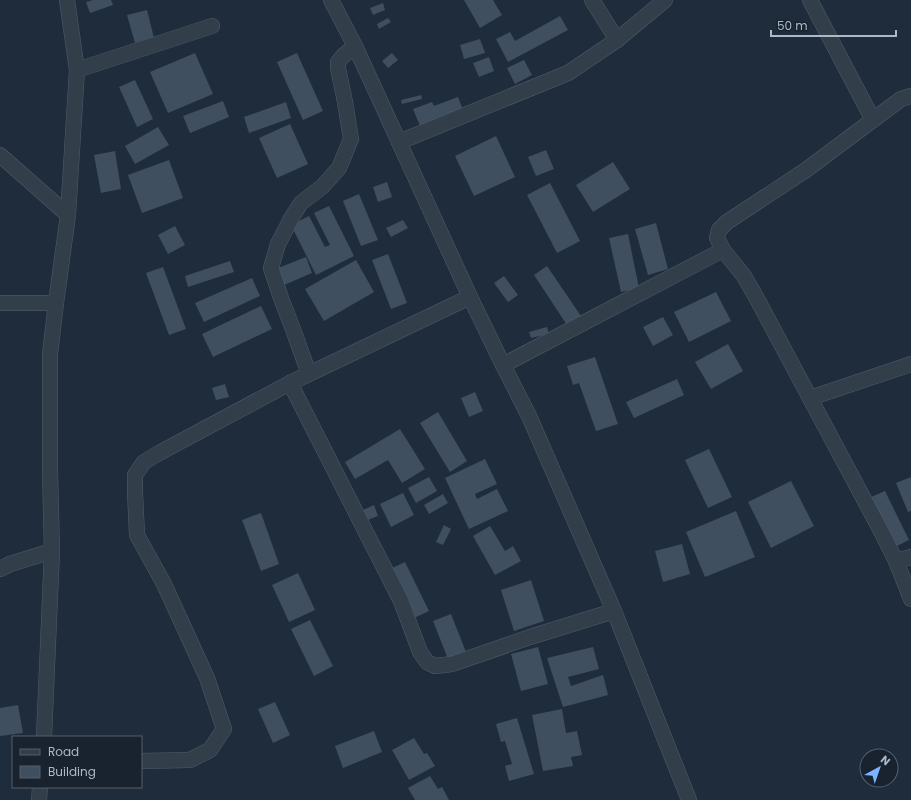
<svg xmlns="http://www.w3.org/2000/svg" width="911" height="800" font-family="Poppins,sans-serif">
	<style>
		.building { fill: #3f4f60 }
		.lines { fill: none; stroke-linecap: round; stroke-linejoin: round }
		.street-casing { stroke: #505c69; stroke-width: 16 }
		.street { stroke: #333e4b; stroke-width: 15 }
	</style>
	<rect width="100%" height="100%" fill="#1f2c3b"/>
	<g class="building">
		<polygon points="93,0 111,0 113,5 90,13 86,2"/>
		<polygon points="464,0 493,0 502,15 480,28"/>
		<polygon points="383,3 385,10 373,15 370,8"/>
		<polygon points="147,10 154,38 135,43 127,15"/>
		<polygon points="560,16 568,30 508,62 496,39 510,32 515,41"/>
		<polygon points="388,18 391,22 379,29 377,24"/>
		<polygon points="480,39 485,53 464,59 460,45"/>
		<polygon points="195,53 213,94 168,113 150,72"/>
		<polygon points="297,53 323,111 303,120 277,62"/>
		<polygon points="392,53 398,60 388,68 382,61"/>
		<polygon points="489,57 494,71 479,77 473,63"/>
		<polygon points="524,60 532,75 515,84 507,68"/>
		<polygon points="135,80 153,119 137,127 119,87"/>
		<polygon points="421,95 422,99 402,104 401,100"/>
		<polygon points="458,97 463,110 420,126 413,109 432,102 434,106"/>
		<polygon points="223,101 229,117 190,133 183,116"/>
		<polygon points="286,102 291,118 249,133 244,117"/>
		<polygon points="290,124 308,164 277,178 259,138"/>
		<polygon points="158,127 169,145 135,164 125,146"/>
		<polygon points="496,136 515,177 474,196 455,156"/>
		<polygon points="546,150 554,169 536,176 528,157"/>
		<polygon points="115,151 121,189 101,193 94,155"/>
		<polygon points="169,160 183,198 142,213 128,175"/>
		<polygon points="613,162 630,189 593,212 576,185"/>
		<polygon points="387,182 392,197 378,202 373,187"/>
		<polygon points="550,183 580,241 557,253 527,195"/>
		<polygon points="359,194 378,240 361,246 343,201"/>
		<polygon points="329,206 354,256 316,275 291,225 309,216 325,247 330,245 314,213"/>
		<polygon points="403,220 408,228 391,237 386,228"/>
		<polygon points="656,223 668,269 648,275 635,229"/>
		<polygon points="175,226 185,245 168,254 158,235"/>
		<polygon points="628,234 639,288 621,292 609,238"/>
		<polygon points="388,254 407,303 391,309 372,260"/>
		<polygon points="306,257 312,273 284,285 278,268"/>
		<polygon points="356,260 374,292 324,321 305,289"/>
		<polygon points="230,261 234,272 188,287 185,276"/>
		<polygon points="547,266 581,316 567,325 534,275"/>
		<polygon points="163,267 186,329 169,335 146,273"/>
		<polygon points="504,276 518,295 508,302 494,283"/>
		<polygon points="252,278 260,296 204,322 195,303"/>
		<polygon points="716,292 731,321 689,342 674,312"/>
		<polygon points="261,306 272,329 213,357 202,334"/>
		<polygon points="663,317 673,335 653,346 643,327"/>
		<polygon points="547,327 549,334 531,338 529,332"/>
		<polygon points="728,344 743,371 711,389 695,362"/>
		<polygon points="595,357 618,424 596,431 579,383 573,385 567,366"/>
		<polygon points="677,379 684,395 634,418 626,402"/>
		<polygon points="225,384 229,397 216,400 212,388"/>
		<polygon points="475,392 483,411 469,417 461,398"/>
		<polygon points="438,412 467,461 450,472 420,423"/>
		<polygon points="400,429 425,469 402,483 388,460 355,479 345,462"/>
		<polygon points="709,449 732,497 708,508 685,460"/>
		<polygon points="485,459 497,484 475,494 477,499 497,489 508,511 469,529 445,478"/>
		<polygon points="429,477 437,491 416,503 408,488"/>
		<polygon points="911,477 911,511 908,512 896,483"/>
		<polygon points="791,481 814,526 771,548 748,502"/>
		<polygon points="885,491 909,540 895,547 871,497"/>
		<polygon points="403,493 414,515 391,527 380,504"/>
		<polygon points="443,494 448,503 429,514 424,505"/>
		<polygon points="374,505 378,516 365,521 361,511"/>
		<polygon points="736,511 755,557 705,577 686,532"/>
		<polygon points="261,513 279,564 261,571 242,520"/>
		<polygon points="444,525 451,529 443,545 436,542"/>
		<polygon points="490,526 505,551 513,546 521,561 495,575 473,536"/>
		<polygon points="682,544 690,574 663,582 655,551"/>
		<polygon points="405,562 429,611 412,619 388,570"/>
		<polygon points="298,573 315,610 289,622 272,585"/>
		<polygon points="531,580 544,621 514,631 501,590"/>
		<polygon points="451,614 466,652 448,659 433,621"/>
		<polygon points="310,620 333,666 314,676 291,629"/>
		<polygon points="538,647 548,684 521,691 511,654"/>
		<polygon points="593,647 599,669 568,677 571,686 603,675 608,695 563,707 547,658"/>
		<polygon points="275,702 290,735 273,743 258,709"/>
		<polygon points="18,705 23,733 0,736 0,708"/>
		<polygon points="562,709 566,733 577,731 582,755 571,757 573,766 543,771 532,715"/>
		<polygon points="517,718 534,774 509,781 505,766 512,764 505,741 501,742 496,724"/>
		<polygon points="374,731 382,752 343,768 335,746"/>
		<polygon points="414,738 424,754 427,753 435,766 409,780 392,750"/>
		<polygon points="430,776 438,789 442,787 449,800 415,800 408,788"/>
	</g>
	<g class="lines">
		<defs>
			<g id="street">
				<polyline points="331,0 355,46 399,142 470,297 503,365 529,416 614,611 689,800"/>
				<polyline points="592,0 617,40"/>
				<polyline points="810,0 873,120"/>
				<polyline points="77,70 212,26"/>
				<polyline points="399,142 568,73 617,40 665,0"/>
				<polyline points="0,155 68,215 77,70 67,0"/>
				<polyline points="723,250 717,238 719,230 727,222 806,170 901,99 911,96"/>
				<polyline points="0,303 56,303"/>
				<polyline points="503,365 723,250 744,276 756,297 882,533 896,561 911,599"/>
				<polyline points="309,374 294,332 281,298 271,268 278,244 292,217 301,203 323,186 339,168 351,139 345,102 338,68 338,62 343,56 355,46"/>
				<polyline points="290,383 401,601 420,652 427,662 435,666 452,664 530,637 614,611"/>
				<polyline points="810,398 911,364"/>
				<polyline points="896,561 911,557"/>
				<polyline points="0,569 10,564 52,551"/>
				<polyline points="44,737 52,551 50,472 50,354 56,303 68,215"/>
				<polyline points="141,761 190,760 210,750 224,729 207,678 164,584 137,535 135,492 135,475 144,462 159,453 290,383 470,297"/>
				<polyline points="39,800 40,787"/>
			</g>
		</defs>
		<use href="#street" class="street-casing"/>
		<use href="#street" class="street"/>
	</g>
	<rect x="12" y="736" width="130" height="52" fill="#18232f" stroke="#545f6c"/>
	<rect x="20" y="749" width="20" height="6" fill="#333e4b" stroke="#545f6c"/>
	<text x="48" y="756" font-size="12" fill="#adb9c8">Road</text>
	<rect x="20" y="766" width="20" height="12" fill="#3f4f60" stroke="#545f6c"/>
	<text x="48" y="776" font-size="12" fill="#adb9c8">Building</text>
	<g transform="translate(879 768) rotate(40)"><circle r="19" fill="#18232f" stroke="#545f6c"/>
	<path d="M0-3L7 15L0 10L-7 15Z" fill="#7bb4ff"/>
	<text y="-6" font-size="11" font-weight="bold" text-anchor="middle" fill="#adb9c8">N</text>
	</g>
	<path d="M771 30v6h125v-6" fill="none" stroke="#adb9c8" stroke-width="2"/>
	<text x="777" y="30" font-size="12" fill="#adb9c8" stroke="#18232f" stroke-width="3" paint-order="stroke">50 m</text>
</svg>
